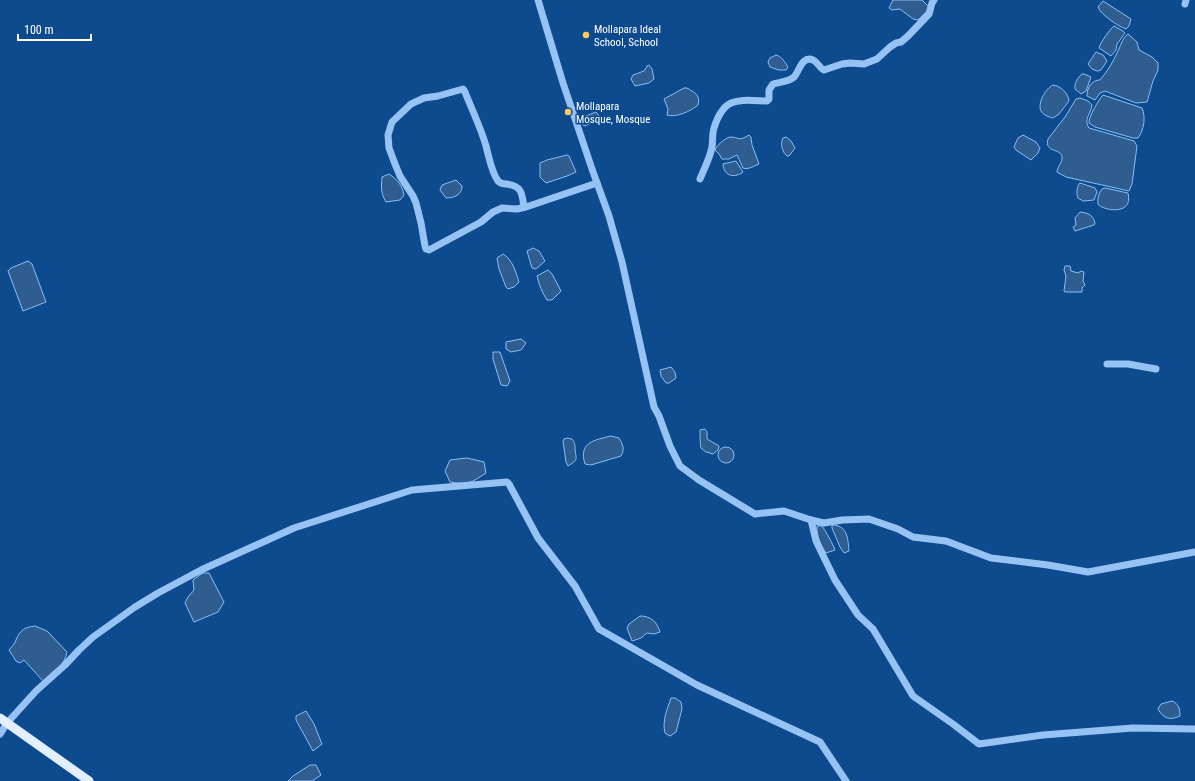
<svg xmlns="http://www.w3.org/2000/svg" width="1195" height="781" viewBox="0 0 1195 781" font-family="'Roboto Condensed',sans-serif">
<rect width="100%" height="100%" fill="#0e4a8e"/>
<!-- water -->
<g fill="#305d90" stroke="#87bff8">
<path d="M893,0H922L929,7L928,10L918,20L913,19L900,9L892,10L889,8Z"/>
<path d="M1103,1L1131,19L1129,26L1126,29C1118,26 1101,15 1098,7Z"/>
<path d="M1114,26L1123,31L1125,33L1117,44L1116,50L1111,56L1099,48C1100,43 1110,29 1114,26Z"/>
<path d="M1128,34L1137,42L1139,50L1152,57L1158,63V70L1153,81L1147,102L1136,103L1105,91L1100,93L1095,100L1087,96C1087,87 1092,80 1100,80C1107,72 1113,62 1117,53C1121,46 1121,40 1128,34Z"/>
<path d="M1096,52L1103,55L1107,61L1101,70L1097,71L1092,69L1088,64Z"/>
<path d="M776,55C781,56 785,62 788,67L786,70H779L770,67L768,62L770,58Z"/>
<path d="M649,65L652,69L654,79L649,83L635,86L631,79L633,75L644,71L647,66Z"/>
<path d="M1082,74H1084L1091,77L1086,91L1081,94L1075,89C1074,84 1078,77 1082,74Z"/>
<path d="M1053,85C1061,86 1068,93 1069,101L1059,114L1053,118C1049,117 1043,115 1041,111C1037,103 1046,88 1053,85Z"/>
<path d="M684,88H687C693,92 701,94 698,105C691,111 676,118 667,115L668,109L664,99Z"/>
<path d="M1103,95L1142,108C1146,117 1144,130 1138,138H1133L1095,127L1089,123C1088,118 1099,99 1103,95Z"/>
<path d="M1080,98L1088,101L1092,105C1091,114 1083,119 1089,128L1134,141L1137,146L1132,184L1129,191L1066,177L1057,172C1057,167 1063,162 1062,157C1061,148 1044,153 1048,139L1065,117L1076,99Z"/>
<path d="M596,112L600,117L599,123L593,122L585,126L583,125L581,121V118Z"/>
<path d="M749,135L751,137L752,145L759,164C754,166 748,170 743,168L737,155L729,159H722L719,154L715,150C716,146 725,138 730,137C739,137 738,142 749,135Z"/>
<path d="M1023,135L1036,142L1040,148L1038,153L1031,160L1016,150L1014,147L1018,138Z"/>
<path d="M786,137L791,141L795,148L789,156H787C782,152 780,143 783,138Z"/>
<path d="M567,155L569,156L576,172L567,176L546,183L540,177V163L547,160Z"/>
<path d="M736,161L743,172L742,173C733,178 724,176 723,164Z"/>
<path d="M389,174C398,180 402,185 404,195L400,200L386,202C381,194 381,187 382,177Z"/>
<path d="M456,180L462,186C462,195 454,198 446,198L440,190L442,185Z"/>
<path d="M1080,183L1095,188L1097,192L1094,200L1083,201L1078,198C1076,194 1077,185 1080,183Z"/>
<path d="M1105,188L1128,193C1134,217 1101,210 1098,204C1097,200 1099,192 1102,189Z"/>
<path d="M1080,212C1088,213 1094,215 1095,224L1094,225L1075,231L1073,227L1076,225L1075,218Z"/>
<path d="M533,248L539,251L545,261L536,269L532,268L527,251Z"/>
<path d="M503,254C512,259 516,272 519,282L514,287L508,289L506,287L499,269L497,258Z"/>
<path d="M28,261L32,264L46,302L23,311L8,271L11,268Z"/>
<path d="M1065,266H1070L1071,271L1078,273L1081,271L1084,272L1083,281L1085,285L1082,288V292H1065L1064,291L1066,276L1064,270Z"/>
<path d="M548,270L552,274L561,291L552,300H547C542,292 539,285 537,276Z"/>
<path d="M521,339L526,343L521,350L511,352L506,349V342Z"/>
<path d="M493,352H500L510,381L507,386L501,385L493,359Z"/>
<path d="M671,367L675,372L676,378L669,383H666L661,376L660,370Z"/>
<path d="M705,429L707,432V439L719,446L718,450L713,454L706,452L701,448C700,446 700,431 700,430Z"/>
<path d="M611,436L619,438C623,445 625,449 621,456L591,465L585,464C578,442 595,440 611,436Z"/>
<path d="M567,438L572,439C575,443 575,444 575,449C576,460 579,459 568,466L566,462L563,441L564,439Z"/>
<circle cx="726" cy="455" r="8"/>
<path d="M467,458L484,462L486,473C471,483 468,485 450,482L445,471L450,460Z"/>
<path d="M832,525C847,525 848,538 849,551L844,553L840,547L832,528Z"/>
<path d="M817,526H822C825,530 834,546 835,550L826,553C821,546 816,535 817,526Z"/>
<path d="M203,573H209L224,602L218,612L194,622L185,603L188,597L194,590L193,580Z"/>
<path d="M640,616C651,616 657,622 660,632L654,634L647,633L641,638L632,641L627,628L629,624Z"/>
<path d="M35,626L47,631L67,652C65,665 53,673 43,681L24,660L20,663L16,661L9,650C11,647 15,644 16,640C20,630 25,627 35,626Z"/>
<path d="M671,698H675L681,702L682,709L676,732L670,736L665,733C662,720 667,710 671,698Z"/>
<path d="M1172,701C1179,704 1180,709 1180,716C1169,721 1163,718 1158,709L1161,704Z"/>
<path d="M306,711L314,724L322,744L313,751L296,720V716Z"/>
<path d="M310,765H316L321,775L312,781H288L293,776Z"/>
</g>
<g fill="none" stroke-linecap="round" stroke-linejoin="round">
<!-- minor -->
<g stroke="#96c3f3" stroke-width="7">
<path d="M538,0L563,83L592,169L609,216L622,262L654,407L659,416L670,446L680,466L699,480L755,514L784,511L811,520L816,541L835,580L858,615L873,629L913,696L953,724L979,744L1043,735L1133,728L1195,729"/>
<path d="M1185,4L1186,0"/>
<path d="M700,179C704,169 710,158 712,147C713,141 712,134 714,128C724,96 738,100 767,101L769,99V90L773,84C780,82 788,82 794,77C799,72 802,55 813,60C818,62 819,68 824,70L842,64L850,63L864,64L877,59L890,47L896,43L901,42L908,36L929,14L932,3L934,0"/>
<path d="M524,207C522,193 522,186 506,184C503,184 500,183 498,181C491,171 489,157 486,146C481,128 472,110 465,92L463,89L438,96L424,98L411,104L392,122L388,135L389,148L395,164L400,176L413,196L416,203L421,223L425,246L426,249L429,250L481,222L493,212L502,208L517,209L526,207L597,183"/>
<path d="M1107,364H1128L1156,369"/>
<path d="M811,520L824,523L842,520L869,519L898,529L913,537L946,541L991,558L1048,565L1088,572L1195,552"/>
<path d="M0,734L7,723L36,691L65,665L79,650L93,637L135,607L158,593L201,570L294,528L412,490L507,482L509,484L538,538L575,586L599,629L697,685L820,742L846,781"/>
</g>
<!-- major -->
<path stroke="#e3efff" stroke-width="9" d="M0,718L89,781"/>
</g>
<!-- markers -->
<g fill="#ffca59" stroke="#0e4a8e" stroke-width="1.5">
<circle cx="586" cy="35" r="4"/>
<circle cx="568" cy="112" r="4"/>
</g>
<g text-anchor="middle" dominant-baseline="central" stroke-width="3" stroke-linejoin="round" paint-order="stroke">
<!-- poi labels -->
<g font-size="11" fill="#fff" stroke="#0e4a8e" text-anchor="start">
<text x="594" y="29">Mollapara Ideal<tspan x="594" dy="13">School, School</tspan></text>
<text x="576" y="106">Mollapara<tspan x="576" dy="13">Mosque, Mosque</tspan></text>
</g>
</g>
<!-- scale -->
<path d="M18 34v6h73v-6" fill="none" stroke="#ffffff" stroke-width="2"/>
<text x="24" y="34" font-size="12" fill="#ffffff" stroke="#0e4a8e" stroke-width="3" paint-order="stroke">100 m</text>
</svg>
